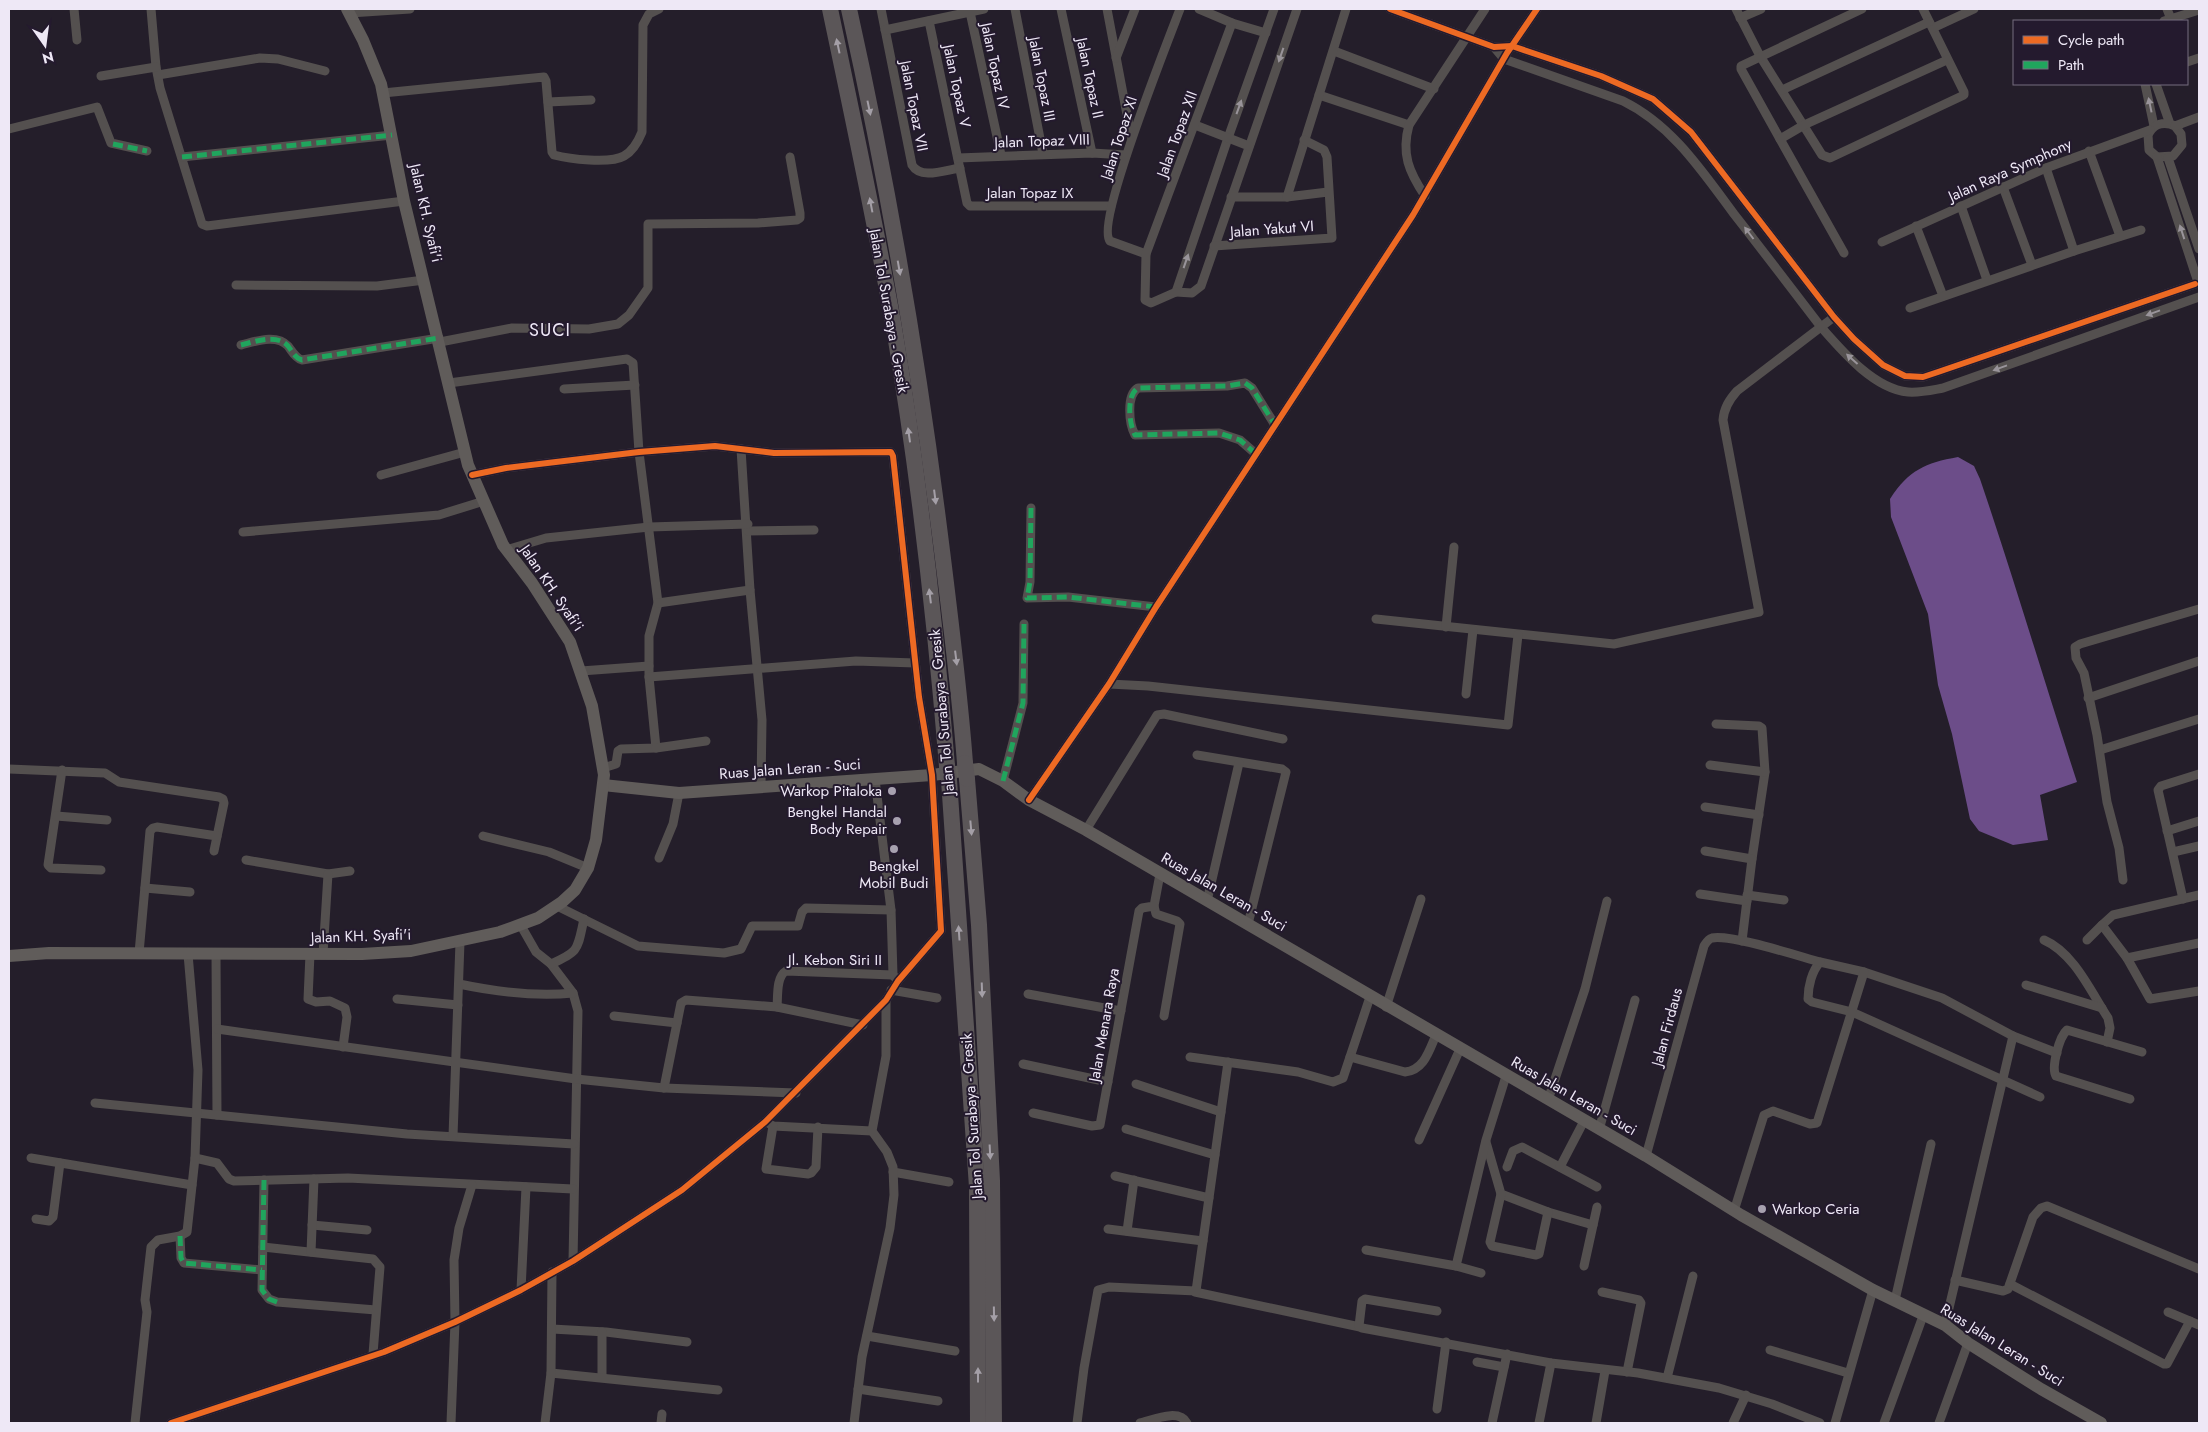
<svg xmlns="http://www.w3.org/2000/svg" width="2208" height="1432" viewBox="0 0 2208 1432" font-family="Jost,sans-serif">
<rect width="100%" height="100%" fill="#241e2a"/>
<!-- water -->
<path fill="#6c4d89" d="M1958,457L1974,466L1980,479C2014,579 2044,681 2077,782L2040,795L2048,840L2013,845L1979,831L1970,819L1952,734L1938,685L1928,614L1891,517L1890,499C1909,470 1925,463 1958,457Z"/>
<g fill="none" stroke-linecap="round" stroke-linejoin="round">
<!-- minor -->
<g stroke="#54504f" stroke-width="9">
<path d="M74,9L77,40"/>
<path d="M151,9L156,67L160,88L202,224L207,226L404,201"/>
<path d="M881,9L912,165C921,180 945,170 960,168"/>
<path d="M1015,9L1043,154"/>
<path d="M1061,9L1092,153"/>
<path d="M1107,9L1131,136"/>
<path d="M1199,9L1232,23L1266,33"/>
<path d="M1274,9L1228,138L1176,292L1192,293L1201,286L1297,9"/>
<path d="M1390,9L1494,47L1512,46L1601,76L1653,99L1691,132L1834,317L1854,339L1883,365L1905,376L1923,377L1938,372L2195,284"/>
<path d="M1736,9L1760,56L1822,155L1830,158L1964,95V92L1923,9"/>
<path d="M2167,9L2171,19"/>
<path d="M970,12L1001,155"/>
<path d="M350,13L410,9"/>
<path d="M1740,18L1761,9"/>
<path d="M929,21L967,203L970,206H1111"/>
<path d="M2164,21L2199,10"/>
<path d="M1933,28L1974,9"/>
<path d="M885,30L984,9"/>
<path d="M1494,47L1504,59L1623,101C1672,125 1702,171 1734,214C1763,251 1792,289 1821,327C1842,351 1874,389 1908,392C1920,393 1932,390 1943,388L2199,297"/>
<path d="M1334,51L1434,89"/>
<path d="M1116,58L1135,9"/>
<path d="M2187,62L2199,58"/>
<path d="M158,75L260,58L278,59L325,71"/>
<path d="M101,76L156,67"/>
<path d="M2145,84L2154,126"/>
<path d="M2156,84L2170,124L2175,126L2181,134L2182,145L2173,156L2157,157L2149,150L2148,135C2153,125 2160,122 2170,124"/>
<path d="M1782,90L1929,22"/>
<path d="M383,93L544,77L546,81L552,152L554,155C569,159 610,164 624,156C633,151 638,142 642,132L643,25L649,14L659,9"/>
<path d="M1319,95L1409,125"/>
<path d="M548,102L591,100"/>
<path d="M1195,125L1249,146"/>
<path d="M2175,126L2199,117"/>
<path d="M9,129L97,107L111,143L147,151"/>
<path d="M1780,139L1741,69V66L1862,9"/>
<path d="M2089,151L2120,236"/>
<path d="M182,157L392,135"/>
<path d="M2157,157L2197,279"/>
<path d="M958,158L1092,153L1126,155"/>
<path d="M2168,158L2199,249"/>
<path d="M2046,168L2074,251"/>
<path d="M2003,187L2032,265"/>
<path d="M1425,196C1409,172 1401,154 1409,125L1485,9"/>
<path d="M1231,197H1287L1328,192"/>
<path d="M1287,197L1346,9"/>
<path d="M1961,206L1987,280"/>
<path d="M1916,226L1943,296"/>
<path d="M1882,242L2046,168L2150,130"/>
<path d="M1214,246L1332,238L1327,157L1324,150L1304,140"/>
<path d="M1844,253L1780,139L1804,125L1947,60"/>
<path d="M1146,254L1110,241C1095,224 1169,38 1180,9"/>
<path d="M236,285L377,286L424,280"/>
<path d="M1176,292L1151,303L1145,300L1146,254L1232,23"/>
<path d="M1910,308L2074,251L2141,230"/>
<path d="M440,342L512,328L589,329L618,324L629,315L648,288V224L758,223L797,220L800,218V213L790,157"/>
<path d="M241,345C254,342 276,333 288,346C292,351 295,358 302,360L439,338"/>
<path d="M449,383L627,359L633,363L639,452L658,603L649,636V677L656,748L621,749L618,751L616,764L603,768"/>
<path d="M564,389L635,385"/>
<path d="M741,449L750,590L762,720L761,787"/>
<path d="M1256,454L1240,440L1219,433L1135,435C1129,424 1126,395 1138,388L1227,386L1245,383L1252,388L1275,425"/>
<path d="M381,475L465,452"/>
<path d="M1031,508L1030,582L1027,598L1068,597L1156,607"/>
<path d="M748,531L814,530"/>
<path d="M243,532L439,515L484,501"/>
<path d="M506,550L546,538L649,527L748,524"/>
<path d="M658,603L750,590"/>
<path d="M1376,619L1614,644L1759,612L1723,420C1724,408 1729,400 1737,391L1834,317"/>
<path d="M1446,627L1454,547"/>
<path d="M581,671L649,666"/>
<path d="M649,677L856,661L915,663"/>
<path d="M1109,684L1148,686L1508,725L1518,635"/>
<path d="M1466,694L1473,630"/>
<path d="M2088,698L2199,661"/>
<path d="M1716,724L1759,726L1762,728L1765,772L1752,859L1742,941"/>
<path d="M656,748L706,741"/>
<path d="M2100,750L2199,719"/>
<path d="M1197,755L1282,769L1286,772L1248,924"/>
<path d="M1710,765L1765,772"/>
<path d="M9,769L105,773L119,782L219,797L223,799L224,803L214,851"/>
<path d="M62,770L48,865L51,868L101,870"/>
<path d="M875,779L891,910L893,975L898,981"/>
<path d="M1003,781L1023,703L1024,624"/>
<path d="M1029,800L1109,684L1156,607L1413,215L1507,53L1537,9"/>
<path d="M1705,807L1759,815"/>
<path d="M56,816L107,820"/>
<path d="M1086,830L1157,715L1164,714L1283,739"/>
<path d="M2167,831L2199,821"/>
<path d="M483,836L549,852L588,868"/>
<path d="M1705,851L1752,859"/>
<path d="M2173,852L2199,846"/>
<path d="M659,858L673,824L679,793"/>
<path d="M246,860L328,874L350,871"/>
<path d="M2123,880L2119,848L2107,802L2097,735L2084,673L2076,658L2075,647L2080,644L2199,609"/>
<path d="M145,888L190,892"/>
<path d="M1700,894L1747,901"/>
<path d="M1747,895L1784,900"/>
<path d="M2199,895L2113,915L2102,925L2127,958L2150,999L2199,991"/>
<path d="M2183,899L2158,790L2161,786L2199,774"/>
<path d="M1207,901L1239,763"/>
<path d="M557,906L638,946L724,953L741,949L752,926H798L802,912L806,908L891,910"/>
<path d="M1154,906L1156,914L1177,921L1180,924L1164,1016"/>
<path d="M520,924L536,952L551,964L573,993L578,1011L573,1261"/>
<path d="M2044,940C2074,953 2091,992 2108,1018L2110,1028L2107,1042"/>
<path d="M2087,940L2102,925"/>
<path d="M139,953L150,831L153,828L157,827L217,836"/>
<path d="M216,954L217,1115"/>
<path d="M310,954L308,999L316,1002L330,1001L345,1008L347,1017L343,1047"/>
<path d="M323,954L328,874"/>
<path d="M2127,958L2199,943"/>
<path d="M551,964C580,951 577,950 584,919"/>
<path d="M459,984C497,992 534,997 573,993"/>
<path d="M2026,985L2102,1008"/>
<path d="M891,990L937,998"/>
<path d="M1028,994L1121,1011"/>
<path d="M397,999L458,1005"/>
<path d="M777,1007C778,996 776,977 786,971L893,975"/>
<path d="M1386,1007L1421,899"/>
<path d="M614,1016L677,1023"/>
<path d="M217,1029L576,1079L664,1088L796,1093"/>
<path d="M1190,1057L1298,1072L1333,1082L1343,1078L1370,997"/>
<path d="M1350,1057L1405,1072C1424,1070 1429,1051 1436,1035"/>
<path d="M1023,1064L1108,1082"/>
<path d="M1136,1084L1221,1112"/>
<path d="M664,1088L681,1003L686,1000L777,1007L863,1025"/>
<path d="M2040,1097L1852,1012L1812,1002L1808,999C1808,986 1812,971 1820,962L1864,972L1942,998L2013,1036L2057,1053"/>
<path d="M2130,1099L2056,1076C2051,1068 2059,1037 2067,1030L2142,1052"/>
<path d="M1548,1100L1585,989L1607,901"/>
<path d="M95,1103L407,1134L574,1144"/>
<path d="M1033,1113L1092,1126L1100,1125L1139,911L1142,908L1154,906L1160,874"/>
<path d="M768,1123L773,1126L872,1131"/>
<path d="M773,1126L766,1169L808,1174L811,1173L816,1167L818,1127"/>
<path d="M1126,1129L1215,1155"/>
<path d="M1599,1130L1635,1000"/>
<path d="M453,1136L460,942"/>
<path d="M1419,1140L1460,1049"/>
<path d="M1486,1142L1501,1194L1548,1212L1593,1225"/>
<path d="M1646,1156L1704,946C1706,943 1708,939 1712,938C1731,934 1798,956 1820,962"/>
<path d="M31,1158L192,1185"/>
<path d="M195,1158L217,1163L229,1179L234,1181L348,1178L573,1189"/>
<path d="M1507,1167L1513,1151L1522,1147L1597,1187"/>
<path d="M1560,1167L1584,1121"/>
<path d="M893,1172L949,1182"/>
<path d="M1115,1176L1209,1198"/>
<path d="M264,1180L262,1290L269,1299L277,1302L376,1310"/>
<path d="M1501,1194L1490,1242L1492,1246L1536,1255L1539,1254L1548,1212"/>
<path d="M1734,1211L1764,1115L1773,1111L1810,1124L1817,1123L1864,972"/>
<path d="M36,1219L49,1221L53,1217L60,1163"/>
<path d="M312,1225L367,1230"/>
<path d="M1108,1229L1203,1241"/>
<path d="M1127,1231L1134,1180"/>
<path d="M180,1236L181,1258L184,1263L262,1270"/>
<path d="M263,1247L373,1259L380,1267L373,1354"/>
<path d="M1366,1250L1456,1266L1481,1273"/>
<path d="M311,1252L314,1179"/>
<path d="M1456,1266L1486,1140L1506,1076"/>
<path d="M1584,1266L1597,1207"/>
<path d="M1955,1280L2003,1291L2008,1289L2033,1217L2041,1208L2047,1206L2199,1269"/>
<path d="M2010,1284L2164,1364H2167L2190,1321"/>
<path d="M521,1290L526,1187"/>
<path d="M1195,1292L1360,1327"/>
<path d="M1602,1292L1639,1300L1641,1303L1627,1372"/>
<path d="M1895,1300L1931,1144"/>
<path d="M1437,1311L1365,1299L1362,1301L1359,1326L1362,1328L1551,1363L1638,1373L1719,1388L1772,1404L1820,1423"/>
<path d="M2168,1312L2199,1325"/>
<path d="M1945,1325L2013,1036"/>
<path d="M552,1329L606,1332L687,1342"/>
<path d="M602,1332V1376"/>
<path d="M867,1336L955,1351"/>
<path d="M1770,1350L1848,1373"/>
<path d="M1477,1362L1504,1367"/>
<path d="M551,1373L718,1390"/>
<path d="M1667,1378L1693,1276"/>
<path d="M858,1389L938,1401"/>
<path d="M1437,1409L1446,1342"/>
<path d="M135,1423L147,1312L145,1300L151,1247L158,1240L180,1236L187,1232L195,1158L198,1070L188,954"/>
<path d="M171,1423L384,1352L455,1322L521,1290L573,1261L682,1190L765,1122L886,1000L898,981L941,931L932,775L919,697L893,456L891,452L774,453L715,446L639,452L506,468L472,475"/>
<path d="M451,1423L455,1322L454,1260L459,1228L472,1185"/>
<path d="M545,1423L551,1373L552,1272"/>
<path d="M661,1423L662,1414"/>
<path d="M854,1423L862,1357L890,1228L894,1195L893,1167L887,1152L872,1131L886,1056V1000"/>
<path d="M1077,1423L1084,1368L1098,1290L1109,1287L1196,1291L1228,1062"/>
<path d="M1140,1423C1153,1420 1179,1408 1187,1423"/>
<path d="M1492,1423L1507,1354"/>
<path d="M1539,1423L1551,1363"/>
<path d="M1596,1423L1605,1371"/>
<path d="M1733,1423L1746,1395"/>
<path d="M1835,1423L1873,1290"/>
<path d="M1884,1423L1923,1316"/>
<path d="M1939,1423L1968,1343"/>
</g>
<!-- secondary -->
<g stroke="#605c5a" stroke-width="12">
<path d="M603,785L679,793L932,775L979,769L1003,781L1029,800L1086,830L1646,1156L1741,1215L1873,1290L1945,1325L1968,1343L2041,1389L2101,1423"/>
<path d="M9,956L49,953L362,954L411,951L500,932L538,918L562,902L575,890L588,868L596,840L604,775L592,706L570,642L532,583L503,545L468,465L404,201L381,84L363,40L347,9"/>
</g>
<!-- motorway -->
<g stroke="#5b5658" stroke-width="16">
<path d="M830,9C852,113 874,217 893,322C918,469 935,618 947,766"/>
<path d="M849,9C887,180 917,353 939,527C949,606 959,684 965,763"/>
<path d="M967,779L979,925L992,1181L994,1423"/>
<path d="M949,780L977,1187L978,1423"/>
</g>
<!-- motorway-bridge -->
<g stroke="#5b5658" stroke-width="16">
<path d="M965,763L967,779"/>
<path d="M947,766L949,780"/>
</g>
<!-- quiet -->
<g stroke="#20a55d" stroke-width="5" stroke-dasharray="10 5" stroke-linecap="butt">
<path d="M113,144L147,151"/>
<path d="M182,157L392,135"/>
<path d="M241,345C254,342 276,333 288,346C292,351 295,358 302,360L439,338"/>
<path d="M1256,454L1240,440L1219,433L1135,435C1129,424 1126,395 1138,388L1227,386L1245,383L1252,388L1275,425"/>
<path d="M1031,508L1030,582L1027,598L1068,597L1156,607"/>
<path d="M1003,781L1023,703L1024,624"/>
<path d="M264,1180L262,1290L269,1299L277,1302"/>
<path d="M180,1236L181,1258L184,1263L262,1270"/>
</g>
<defs>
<g id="cycleway">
<path d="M1390,9L1494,47L1512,46L1601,76L1653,99L1691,132L1834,317L1854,339L1883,365L1905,376L1923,377L1938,372L2195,284"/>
<path d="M1029,800L1109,684L1156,607L1413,215L1507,53L1537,9"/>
<path d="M171,1423L384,1352L455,1322L521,1290L573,1261L682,1190L765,1122L886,1000L898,981L941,931L932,775L919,697L893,456L891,452L774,453L715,446L639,452L506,468L472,475"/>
</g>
</defs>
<!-- cycleway casing -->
<use href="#cycleway" stroke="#241a2e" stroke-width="9"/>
<!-- cycleway -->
<use href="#cycleway" stroke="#ed6a23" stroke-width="6"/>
</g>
<!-- one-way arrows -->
<defs><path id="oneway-solid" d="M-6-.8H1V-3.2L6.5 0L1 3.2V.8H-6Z" transform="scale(1.25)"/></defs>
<g fill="#a49fa7">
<use href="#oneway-solid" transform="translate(838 46) rotate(-102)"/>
<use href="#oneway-solid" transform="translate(869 108) rotate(78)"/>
<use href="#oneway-solid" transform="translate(871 205) rotate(-101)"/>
<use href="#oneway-solid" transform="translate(899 268) rotate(80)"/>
<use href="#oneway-solid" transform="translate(909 435) rotate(-98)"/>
<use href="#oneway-solid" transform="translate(935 497) rotate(83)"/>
<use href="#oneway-solid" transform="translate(930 596) rotate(-97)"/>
<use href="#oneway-solid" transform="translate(956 658) rotate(83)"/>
<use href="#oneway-solid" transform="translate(971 828) rotate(85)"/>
<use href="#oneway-solid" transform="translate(959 933) rotate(-94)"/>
<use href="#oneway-solid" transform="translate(982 990) rotate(88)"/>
<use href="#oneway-solid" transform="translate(990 1152) rotate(87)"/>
<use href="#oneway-solid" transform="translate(994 1314) rotate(89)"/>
<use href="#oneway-solid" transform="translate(978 1375) rotate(-90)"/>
</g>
<g fill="#99949a">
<use href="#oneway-solid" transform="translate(1281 55) rotate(109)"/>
<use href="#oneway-solid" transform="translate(2150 105) rotate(-102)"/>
<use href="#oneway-solid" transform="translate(1239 107) rotate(-70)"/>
<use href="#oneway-solid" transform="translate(2182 232) rotate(-108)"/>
<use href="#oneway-solid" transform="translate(1749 233) rotate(-127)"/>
<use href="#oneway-solid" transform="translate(1186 261) rotate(-71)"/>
<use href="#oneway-solid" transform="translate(2153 313) rotate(160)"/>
<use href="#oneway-solid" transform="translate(1852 359) rotate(-138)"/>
<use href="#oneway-solid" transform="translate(2000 368) rotate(160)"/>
</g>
<!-- markers -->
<g fill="#a7a1af" stroke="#241a2e" stroke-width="2">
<circle cx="892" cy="791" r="5"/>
<circle cx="897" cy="821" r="5"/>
<circle cx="894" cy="849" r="5"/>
<circle cx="1762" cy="1209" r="5"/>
</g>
<g text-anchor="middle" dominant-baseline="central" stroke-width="4" stroke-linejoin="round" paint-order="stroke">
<!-- street labels -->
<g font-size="15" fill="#eee8f6" stroke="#241a2e">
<text transform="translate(995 66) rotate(78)">Jalan Topaz IV</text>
<text transform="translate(1090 78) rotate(78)">Jalan Topaz II</text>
<text transform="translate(1042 79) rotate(79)">Jalan Topaz III</text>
<text transform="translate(957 86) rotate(78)">Jalan Topaz V</text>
<text transform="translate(914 106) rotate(79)">Jalan Topaz VII</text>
<text transform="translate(1177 134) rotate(-70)">Jalan Topaz XII</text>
<text transform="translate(1119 138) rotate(-72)">Jalan Topaz XI</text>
<text transform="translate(1042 141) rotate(-2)">Jalan Topaz VIII</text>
<text transform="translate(2010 170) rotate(-24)">Jalan Raya Symphony</text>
<text x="1030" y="193">Jalan Topaz IX</text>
<text transform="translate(426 213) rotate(77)">Jalan KH. Syafi'i</text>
<text transform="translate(1272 229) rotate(-4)">Jalan Yakut VI</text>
<text transform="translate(889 311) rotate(80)">Jalan Tol Surabaya - Gresik</text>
<text transform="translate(552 588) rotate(56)">Jalan KH. Syafi'i</text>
<text transform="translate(942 712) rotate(-95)">Jalan Tol Surabaya - Gresik</text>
<text transform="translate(790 769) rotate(-4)">Ruas Jalan Leran - Suci</text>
<text transform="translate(1224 892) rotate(30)">Ruas Jalan Leran - Suci</text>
<text transform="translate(361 936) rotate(-2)">Jalan KH. Syafi'i</text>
<text x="835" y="960">Jl. Kebon Siri II</text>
<text transform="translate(1104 1025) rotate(-80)">Jalan Menara Raya</text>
<text transform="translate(1667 1027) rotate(-75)">Jalan Firdaus</text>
<text transform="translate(1574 1096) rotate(30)">Ruas Jalan Leran - Suci</text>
<text transform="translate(972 1116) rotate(-94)">Jalan Tol Surabaya - Gresik</text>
<text transform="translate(2002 1345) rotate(32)">Ruas Jalan Leran - Suci</text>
</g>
<!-- poi labels -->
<g font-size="15" fill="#eee8f6" stroke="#241a2e" text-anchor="end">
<text x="882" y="791">Warkop Pitaloka</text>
<text x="887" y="812">Bengkel Handal<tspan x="887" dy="17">Body Repair</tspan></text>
<text x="894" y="866" text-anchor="middle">Bengkel<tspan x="894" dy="17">Mobil Budi</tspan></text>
<text x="1772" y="1209" text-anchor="start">Warkop Ceria</text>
</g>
<!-- quarter labels -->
<g font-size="18" letter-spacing="1" fill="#eee8f6" stroke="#241a2e">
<text x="550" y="330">SUCI</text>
</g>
</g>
<!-- border -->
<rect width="2208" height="1432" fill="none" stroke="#eee8f6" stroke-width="20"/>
<!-- legend -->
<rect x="2013" y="20" width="175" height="65" fill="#241a2e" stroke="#756c7e"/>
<rect x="2023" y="36" width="25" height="8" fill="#ed6a23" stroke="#756c7e"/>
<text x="2058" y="45" font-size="15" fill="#eee8f6">Cycle path</text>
<rect x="2023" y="61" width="25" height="8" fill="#20a55d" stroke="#756c7e"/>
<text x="2058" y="70" font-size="15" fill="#eee8f6">Path</text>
<!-- north arrow -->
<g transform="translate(45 45) rotate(166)" stroke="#241a2e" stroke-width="4" paint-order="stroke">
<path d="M0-4L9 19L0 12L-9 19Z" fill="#eee8f6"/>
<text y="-8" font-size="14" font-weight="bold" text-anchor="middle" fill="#eee8f6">N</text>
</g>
</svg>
